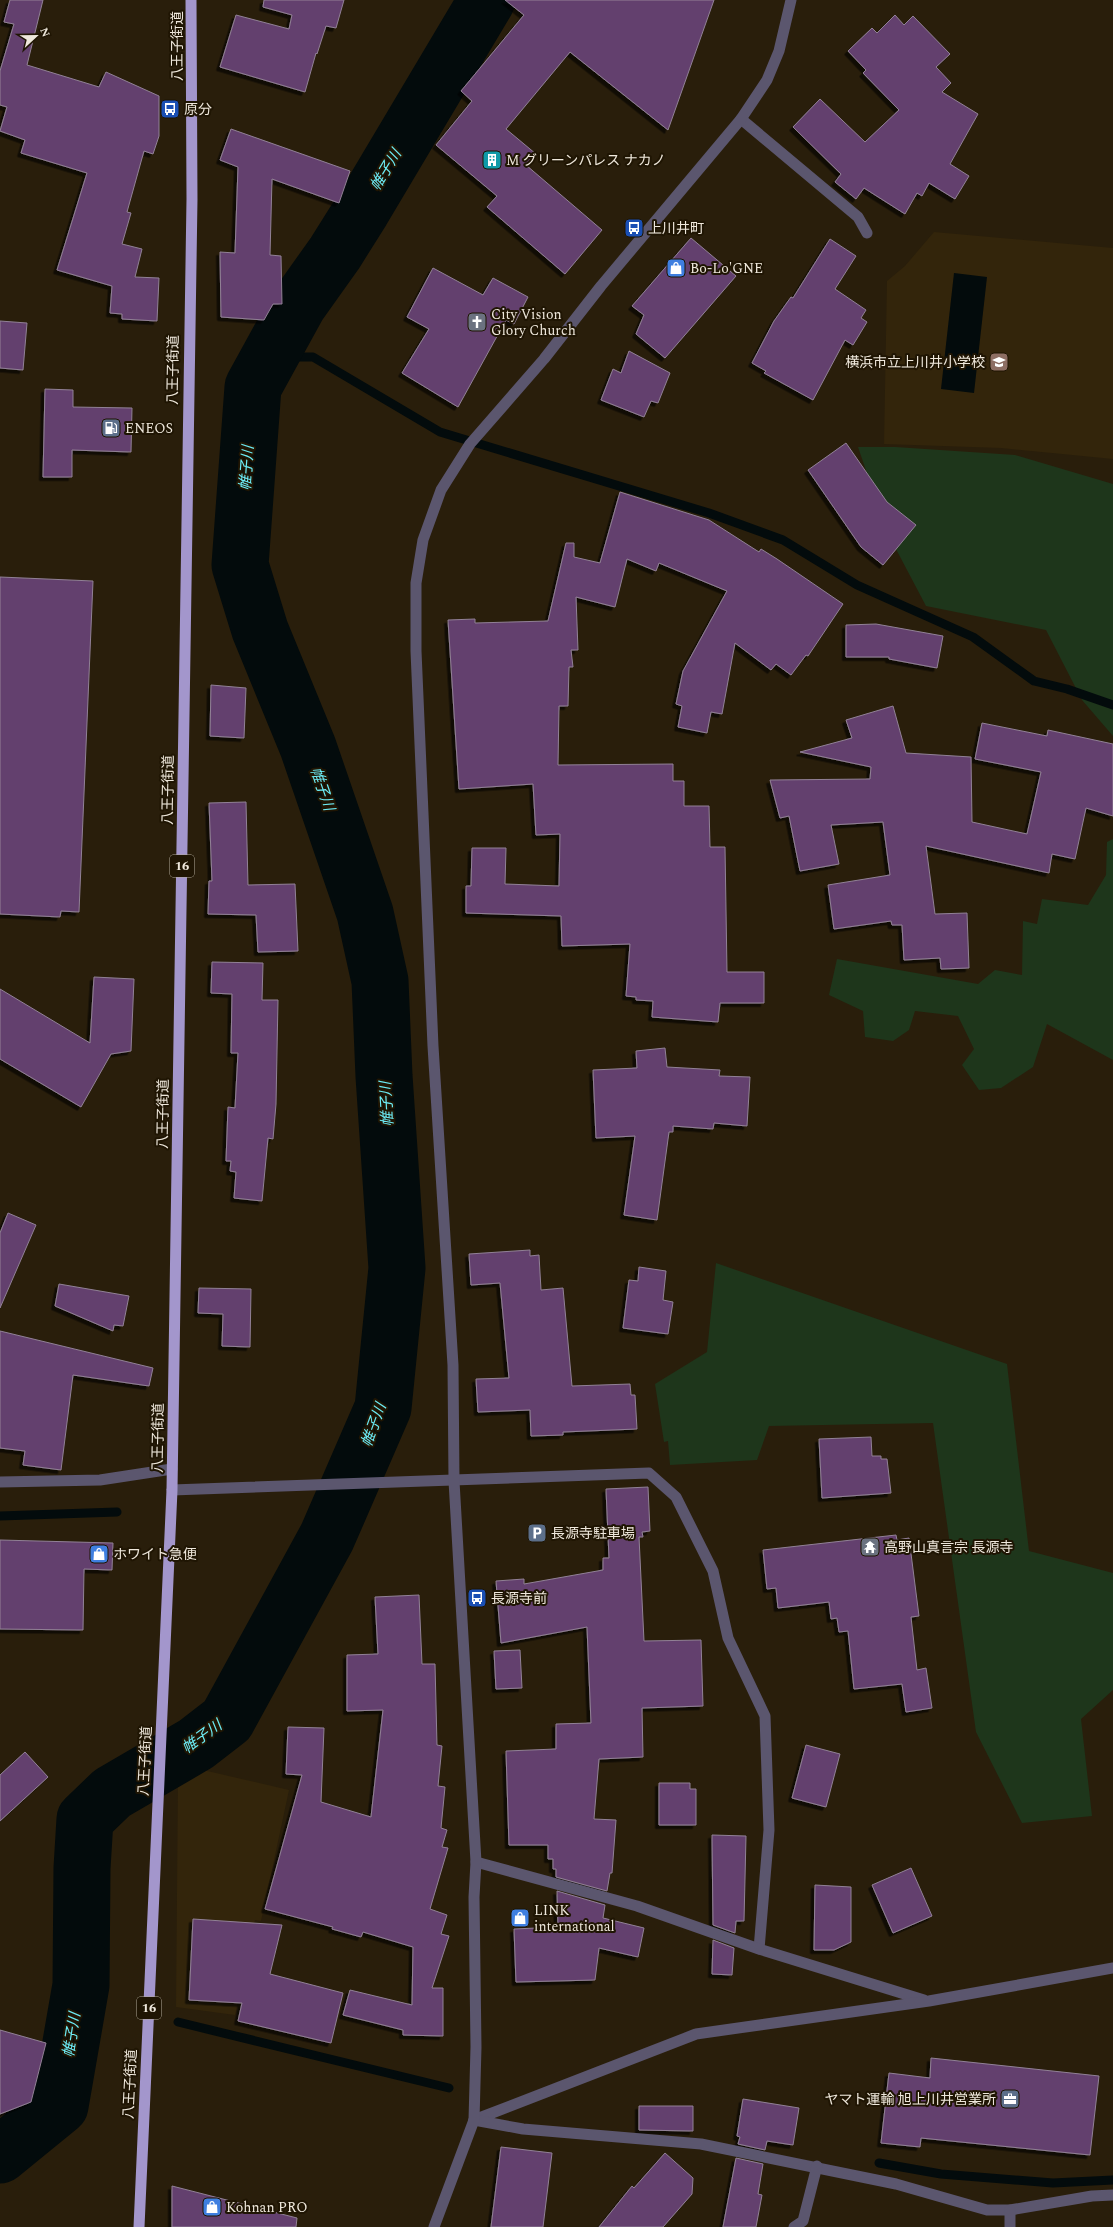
<svg xmlns="http://www.w3.org/2000/svg" width="1113" height="2227" viewBox="0 0 1113 2227" font-family="Spectral,'Noto Sans JP',serif">
<defs>
<filter id="shadow"><feDropShadow dx="-3.5" dy="3.5" stdDeviation="0" flood-color="#0009"/></filter>
</defs>
<rect width="100%" height="100%" fill="#291e0b"/>
<!-- built -->
<g fill="#33250b">
<path d="M934,232L1113,248V459L1001,448L884,444L887,281L905,266Z"/>
<path d="M203,1770L289,1790L261,1921L255,1920L235,2015L176,2007L178,1778Z"/>
</g>
<!-- green -->
<g fill="#1e361b">
<path d="M858,447H895L1015,455L1113,484V736L1082,700L1046,630L926,606L887,532Z"/>
<path d="M1113,839V1060L1047,1024L1033,1067L1001,1088L979,1090L962,1065L974,1049L958,1016L915,1011L909,1030L893,1041L865,1037L863,1011L829,995L837,959L978,984L995,970L1022,975L1023,921L1037,924L1042,899L1088,905L1106,875L1107,842Z"/>
<path d="M716,1263L1007,1364L1029,1551L1113,1573V1690L1081,1719L1092,1816L1022,1823L976,1732L933,1423L769,1426L757,1460L670,1465L668,1441L664,1442L655,1384L707,1352Z"/>
</g>
<!-- water -->
<path fill="#030b0c" d="M954,273L987,277L974,393L941,389Z"/>
<g fill="none" stroke-linecap="round" stroke-linejoin="round">
<!-- stream -->
<g stroke="#030b0c" stroke-width="9">
<path d="M266,363L291,357H313L440,432L709,513L783,540L857,585L973,637L1034,681L1067,689L1113,705"/>
<path d="M0,1516L117,1512"/>
<path d="M308,1534L327,1537"/>
<path d="M178,2022L449,2088"/>
<path d="M879,2163L941,2174L1053,2183L1113,2180"/>
</g>
<!-- river -->
<path stroke="#030b0c" stroke-width="57" d="M0,2155L60,2106L81,1985L82,1868L85,1819L112,1793L196,1744L227,1720L327,1537L383,1408L397,1268L384,1076L380,981L365,913L308,747L260,630L240,565L253,387L298,305L335,253L362,210L487,0"/>
</g>
<!-- building -->
<g fill="#64416e" stroke="#918196" filter="url(#shadow)">
<path d="M10,0H43L27,65L99,87L106,72L159,96V136L153,154L144,151L127,212L131,213L122,244L142,249L135,277L159,278L157,321L122,319V314L110,313L112,286L57,270L87,173L21,153L25,140L0,131L7,107L0,105V71L14,24L4,22Z"/>
<path d="M264,0H344L336,28L326,26L317,54L316,53L305,92L220,67L236,15L289,29L292,15L263,7Z"/>
<path d="M505,0H714L668,130L570,52L506,129L536,154L526,165L602,230L565,274L487,207L497,196L436,145L472,101L461,91L524,15Z"/>
<path d="M895,15L904,25L913,16L950,54L936,67L951,83L942,92L978,114L950,164L969,176L955,199L929,183L922,196L917,193L905,214L864,188L856,199L835,182L841,174L793,127L820,99L865,142L899,110L863,73L866,70L848,51L872,28L877,33Z"/>
<path d="M231,129L350,171L339,203L272,179L270,255L281,256L282,304H273L264,320L221,317L220,252L235,253L238,167L220,160Z"/>
<path d="M691,238L736,276L665,358L636,334L644,315L632,306Z"/>
<path d="M830,239L856,256L835,289L866,310L861,318L867,322L853,345L845,340L813,400L764,373L766,371L752,363L774,321L791,297L793,298Z"/>
<path d="M433,268L483,295L493,278L528,297L514,324L506,320L458,407L402,373L429,329L407,317Z"/>
<path d="M0,321L27,323L23,370L0,368Z"/>
<path d="M629,351L670,373L658,403L651,401L644,417L601,400L613,369L621,373Z"/>
<path d="M45,389L73,390V407L132,408L131,452L72,450V477H43Z"/>
<path d="M846,443L887,502L916,525L883,565L861,547L808,470Z"/>
<path d="M620,492L709,520L759,552L761,549L777,559L843,604L808,656L806,655L791,675L776,664L771,670L735,643L722,714L711,712L707,733L678,727L682,706L676,704L683,671L727,591L659,563L656,571L627,559L615,607L576,597L578,650H571L573,667H569L568,706H559L558,765L673,764V781H684V806H709L710,847H725L727,972H764V1003H720L718,1022L652,1017L653,1001L636,1000V997L626,996L630,944L562,946L561,916L466,913V886H471L472,848H506L505,884L559,886L560,834L536,835L533,784L459,789L448,620L475,619V623L548,621L566,543H574V557L600,563Z"/>
<path d="M0,577L93,581L79,912L61,911L60,917L0,914Z"/>
<path d="M876,624L943,636L937,668L889,659V657H846V625Z"/>
<path d="M211,685L246,688L244,738L210,736Z"/>
<path d="M893,706L906,753L971,757L972,822L1027,834L1041,772L975,759L982,723L1047,736L1048,730L1113,744V816L1086,808L1075,859L1052,854L1049,873L926,846L935,914L967,913L969,968L941,969L940,958L904,960L902,925H892L891,921L834,929L828,885L890,875L883,822L831,825L839,864L800,871L789,816L780,818L770,780L870,779L871,767L800,752L852,738L846,720Z"/>
<path d="M246,802L248,885L295,884L298,951L258,952L256,915L208,914L209,881H212L209,803Z"/>
<path d="M212,962L263,963L262,1000H278L276,1104L273,1139L268,1138L262,1201L234,1198L236,1172L230,1171L231,1161H226L228,1107L235,1108L238,1053H231L232,994L211,993Z"/>
<path d="M94,977L134,979L131,1051L111,1054L81,1107L0,1059V989L90,1043Z"/>
<path d="M665,1048L667,1067L720,1070L719,1076L750,1077L747,1126L714,1123L713,1129L673,1126V1132H669L657,1220L624,1215L635,1136L596,1138L593,1070L637,1068L636,1051Z"/>
<path d="M8,1213L36,1225L0,1308V1233Z"/>
<path d="M530,1250V1256L539,1255L541,1290L563,1288L572,1386L630,1384L631,1395H635L637,1429L563,1432V1435L531,1436L530,1410L478,1412L476,1379L509,1378L500,1283L471,1285L469,1254Z"/>
<path d="M639,1267L666,1271L663,1300L673,1302L668,1334L623,1328L629,1280L638,1281Z"/>
<path d="M59,1284L129,1296L123,1326L114,1325L113,1331L55,1306Z"/>
<path d="M199,1288L251,1289L250,1347L222,1346L223,1314L198,1313Z"/>
<path d="M0,1331L153,1368L149,1386L73,1375L61,1470L23,1465L25,1451L0,1448Z"/>
<path d="M871,1437L872,1456H881V1459H887L891,1493L822,1498L819,1439Z"/>
<path d="M648,1487L650,1531L642,1532L643,1537H639L644,1641L701,1640L703,1706L642,1708L643,1757L599,1759L594,1819L616,1820L612,1873H610L607,1891L556,1877V1869H553V1859H548V1845H509L506,1751L556,1749V1724L591,1723L587,1627L501,1643L496,1581L524,1579V1584L603,1570V1558H609L606,1489Z"/>
<path d="M896,1535L897,1540L909,1538L919,1616L911,1617L917,1670L926,1668L932,1708L906,1712L902,1684L854,1689L848,1631L839,1632L837,1618L831,1619L829,1602L778,1608L776,1588L767,1589L763,1550Z"/>
<path d="M0,1540L113,1543L112,1570L84,1569L83,1630L0,1629Z"/>
<path d="M419,1595L422,1664H435L437,1745L442,1746L438,1786L445,1787L441,1828L447,1830L442,1847L448,1848L430,1909L447,1915L441,1934L449,1936L432,1988H443V2036L403,2035V2030L343,2015L350,1990L412,2005L413,1947L363,1932L361,1937L332,1929L333,1927L265,1909L302,1775L286,1774L288,1727L324,1728L321,1802L371,1817L383,1710L347,1711V1655L378,1654L375,1597Z"/>
<path d="M520,1650L522,1688L496,1689L494,1651Z"/>
<path d="M806,1745L840,1754L826,1807L792,1798Z"/>
<path d="M25,1752L48,1777L0,1821V1775Z"/>
<path d="M659,1783H690V1789H696V1825H659Z"/>
<path d="M712,1835L746,1836L744,1921H736L735,1933L713,1925Z"/>
<path d="M911,1868L932,1916L893,1933L872,1885Z"/>
<path d="M815,1885L851,1887V1942L834,1950H814Z"/>
<path d="M557,1891L605,1905L603,1918L644,1928L638,1957L599,1948L595,1980L516,1982L514,1929L558,1927Z"/>
<path d="M193,1919L282,1925L270,1974L343,1993L331,2043L238,2021L242,2003L189,2000Z"/>
<path d="M713,1940L734,1948L732,1975L712,1974Z"/>
<path d="M0,2030L46,2043L31,2102L0,2114Z"/>
<path d="M931,2058L1099,2076L1090,2155L921,2138L920,2147L881,2143L889,2073L930,2078Z"/>
<path d="M743,2099L799,2108L793,2145L767,2141L765,2150L738,2144L740,2137L737,2136Z"/>
<path d="M639,2106H693V2131L639,2130Z"/>
<path d="M501,2147L552,2153L543,2227H491Z"/>
<path d="M665,2153L693,2178L692,2194L663,2227H599L632,2186L634,2188Z"/>
<path d="M736,2158L763,2164L758,2194L762,2195L756,2227H723Z"/>
<path d="M172,2186L297,2218L296,2227H172Z"/>
</g>
<g fill="none" stroke-linecap="round" stroke-linejoin="round">
<!-- minor -->
<g stroke="#5b566e" stroke-width="11">
<path d="M741,119L858,217L867,233"/>
<path d="M0,1482L100,1480L172,1469"/>
<path d="M172,1490L649,1473L676,1497L713,1571L728,1638L765,1716L769,1830L759,1949"/>
<path d="M476,1862L637,1906L759,1949L924,2000"/>
<path d="M474,2120L696,2034L929,2001L1113,1968"/>
<path d="M474,2120L523,2129L701,2144L896,2184L987,2210H1010L1092,2196L1113,2195"/>
<path d="M1010,2210V2227"/>
<path d="M794,2227L803,2221L817,2166"/>
</g>
<!-- tertiary -->
<path stroke="#5b566e" stroke-width="11" d="M434,2227L474,2120L476,2047L474,1897L476,1862L454,1481L453,1365L433,1046L416,651V583L423,540L441,490L470,444L544,359L601,286L741,119L767,80L779,51L791,0"/>
<!-- trunk -->
<path stroke="#a396cc" stroke-width="11" d="M139,2227L172,1490L192,199L191,0"/>
</g>
<!-- icons -->
<defs>
<symbol id="bus-square" viewBox="-11 -11 22 22"><rect x="-9" y="-9" width="18" height="18" rx="4" fill="#1a4fb4" stroke="#1f1503"/><path d="M-5-6H5V4H4V6H2V4H-2V6H-4V4H-5ZM-3.5-4V0h7V-4ZM-3.5 1.2v1.5H-2V1.2ZM2 1.2v1.5H3.5V1.2Z" fill="#fff"/></symbol>
<symbol id="building-square" viewBox="-11 -11 22 22"><rect x="-9" y="-9" width="18" height="18" rx="4" fill="#0f9aa8" stroke="#1f1503"/><path d="M-4-6H4V6H1V3H-1V6H-4ZM-2.5-4.3h1.7v1.8h-1.7ZM.8-4.3h1.7v1.8H.8ZM-2.5-1h1.7V.8h-1.7ZM.8-1h1.7V.8H.8Z" fill="#fff"/></symbol>
<symbol id="shop-square" viewBox="-11 -11 22 22"><rect x="-9" y="-9" width="18" height="18" rx="4" fill="#3f7fe0" stroke="#1f1503"/><path d="M-5-2.5h2.3a2.7 3.5 0 0 1 5.4 0H5L5.5 6h-11ZM-1.5-2.5h3a1.5 2.3 0 0 0-3 0Z" fill="#fff"/></symbol>
<symbol id="church-square" viewBox="-11 -11 22 22"><rect x="-9" y="-9" width="18" height="18" rx="4" fill="#6b7280" stroke="#1f1503"/><path d="M-1.2-6h2.4v3.5h3.3v2.4h-3.3V6h-2.4V-.1h-3.3v-2.4h3.3Z" fill="#fff"/></symbol>
<symbol id="school-square" viewBox="-11 -11 22 22"><rect x="-9" y="-9" width="18" height="18" rx="4" fill="#8d6e63" stroke="#1f1503"/><path d="M0-5L7-2L0 1L-7-2ZM-4 1L0 2.5L4 1V4Q0 6-4 4Z" fill="#fff"/></symbol>
<symbol id="fuel-square" viewBox="-11 -11 22 22"><rect x="-9" y="-9" width="18" height="18" rx="4" fill="#5c6f8a" stroke="#1f1503"/><path d="M-5.5-6h7V0h2V4h1.3V-2.5L3-4.5l.8-.8L6-3V5H2.5V1h-1V6h-7ZM-4.2-4.7v3.2H.2V-4.7Z" fill="#fff"/></symbol>
<symbol id="parking-square" viewBox="-11 -11 22 22"><rect x="-9" y="-9" width="18" height="18" rx="4" fill="#5c6f8a" stroke="#1f1503"/><path d="M-3.5-5.5H1a3.5 3.5 0 0 1 0 7H-1V5.5H-3.5ZM-1-3.4V-.6H.8a1.4 1.4 0 0 0 0-2.8Z" fill="#fff"/></symbol>
<symbol id="temple-square" viewBox="-11 -11 22 22"><rect x="-9" y="-9" width="18" height="18" rx="4" fill="#6b7280" stroke="#1f1503"/><path d="M0-6L5-2H3V0L6.5 2.5H4V6H1.5V3h-3V6H-4V2.5H-6.5L-3 0V-2H-5Z" fill="#fff"/></symbol>
<symbol id="office-square" viewBox="-11 -11 22 22"><rect x="-9" y="-9" width="18" height="18" rx="4" fill="#5c6f8a" stroke="#1f1503"/><path d="M-6-3h4V-5.5h4V-3h4V5H-6ZM-1-4.5V-3h2v-1.5ZM-6 0V1H6V0Z" fill="#fff"/></symbol>
</defs>
<g fill-rule="evenodd">
<use href="#bus-square" x="159" y="98" width="22" height="22"/>
<use href="#building-square" x="481" y="149" width="22" height="22"/>
<use href="#bus-square" x="623" y="217" width="22" height="22"/>
<use href="#shop-square" x="665" y="257" width="22" height="22"/>
<use href="#church-square" x="466" y="311" width="22" height="22"/>
<use href="#school-square" x="988" y="351" width="22" height="22"/>
<use href="#fuel-square" x="100" y="417" width="22" height="22"/>
<use href="#parking-square" x="526" y="1522" width="22" height="22"/>
<use href="#temple-square" x="859" y="1536" width="22" height="22"/>
<use href="#shop-square" x="88" y="1543" width="22" height="22"/>
<use href="#bus-square" x="466" y="1587" width="22" height="22"/>
<use href="#shop-square" x="509" y="1907" width="22" height="22"/>
<use href="#office-square" x="999" y="2088" width="22" height="22"/>
<use href="#shop-square" x="201" y="2196" width="22" height="22"/>
</g>
<g text-anchor="middle" dominant-baseline="central" stroke-width="4" stroke-linejoin="round" paint-order="stroke">
<!-- shield labels -->
<g fill="#1f1503" stroke="#b1a99b" stroke-width="1">
<rect x="170" y="855" width="24" height="22" rx="3"/>
<rect x="137" y="1997" width="24" height="22" rx="3"/>
</g>
<g font-size="13" font-weight="bold" fill="#efe8dc">
<text x="182" y="866">16</text>
<text x="149" y="2008">16</text>
</g>
<!-- street labels -->
<g font-size="14" fill="#efe8dc" stroke="#1f1503">
<text transform="translate(177 46) rotate(-90)">八王子街道</text>
<text transform="translate(173 370) rotate(-89)">八王子街道</text>
<text transform="translate(168 790) rotate(-89)">八王子街道</text>
<text transform="translate(163 1114) rotate(-89)">八王子街道</text>
<text transform="translate(158 1438) rotate(-89)">八王子街道</text>
<text transform="translate(145 1761) rotate(-87)">八王子街道</text>
<text transform="translate(130 2084) rotate(-87)">八王子街道</text>
</g>
<!-- poi labels -->
<g font-size="14" fill="#efe8dc" stroke="#1f1503" text-anchor="start">
<text x="184" y="109">原分</text>
<text x="506" y="160">M グリーンパレス ナカノ</text>
<text x="648" y="228">上川井町</text>
<text x="690" y="268">Bo-Lo'GNE</text>
<text x="491" y="314">City Vision<tspan x="491" dy="16">Glory Church</tspan></text>
<text x="985" y="362" text-anchor="end">横浜市立上川井小学校</text>
<text x="125" y="428">ENEOS</text>
<text x="551" y="1533">長源寺駐車場</text>
<text x="884" y="1547">高野山真言宗 長源寺</text>
<text x="113" y="1554">ホワイト急便</text>
<text x="491" y="1598">長源寺前</text>
<text x="534" y="1910">LINK<tspan x="534" dy="16">international</tspan></text>
<text x="996" y="2099" text-anchor="end">ヤマト運輸 旭上川井営業所</text>
<text x="226" y="2207">Kohnan PRO</text>
</g>
<!-- water labels -->
<g font-size="15" font-style="italic" fill="#6deef8" stroke="#1f1503">
<text transform="translate(386 170) rotate(-59)">帷子川</text>
<text transform="translate(247 468) rotate(-86)">帷子川</text>
<text transform="translate(322 789) rotate(71)">帷子川</text>
<text transform="translate(387 1104) rotate(-93)">帷子川</text>
<text transform="translate(374 1425) rotate(-70)">帷子川</text>
<text transform="translate(202 1737) rotate(-36)">帷子川</text>
<text transform="translate(72 2035) rotate(-81)">帷子川</text>
</g>
</g>
<!-- north arrow -->
<g transform="translate(36 36) rotate(68)" stroke="#1f1503" stroke-width="3" paint-order="stroke">
<path d="M0-3L7 15L0 10L-7 15Z" fill="#efe8dc"/>
<text y="-6" font-size="11" font-weight="bold" text-anchor="middle" fill="#efe8dc">N</text>
</g>
</svg>
